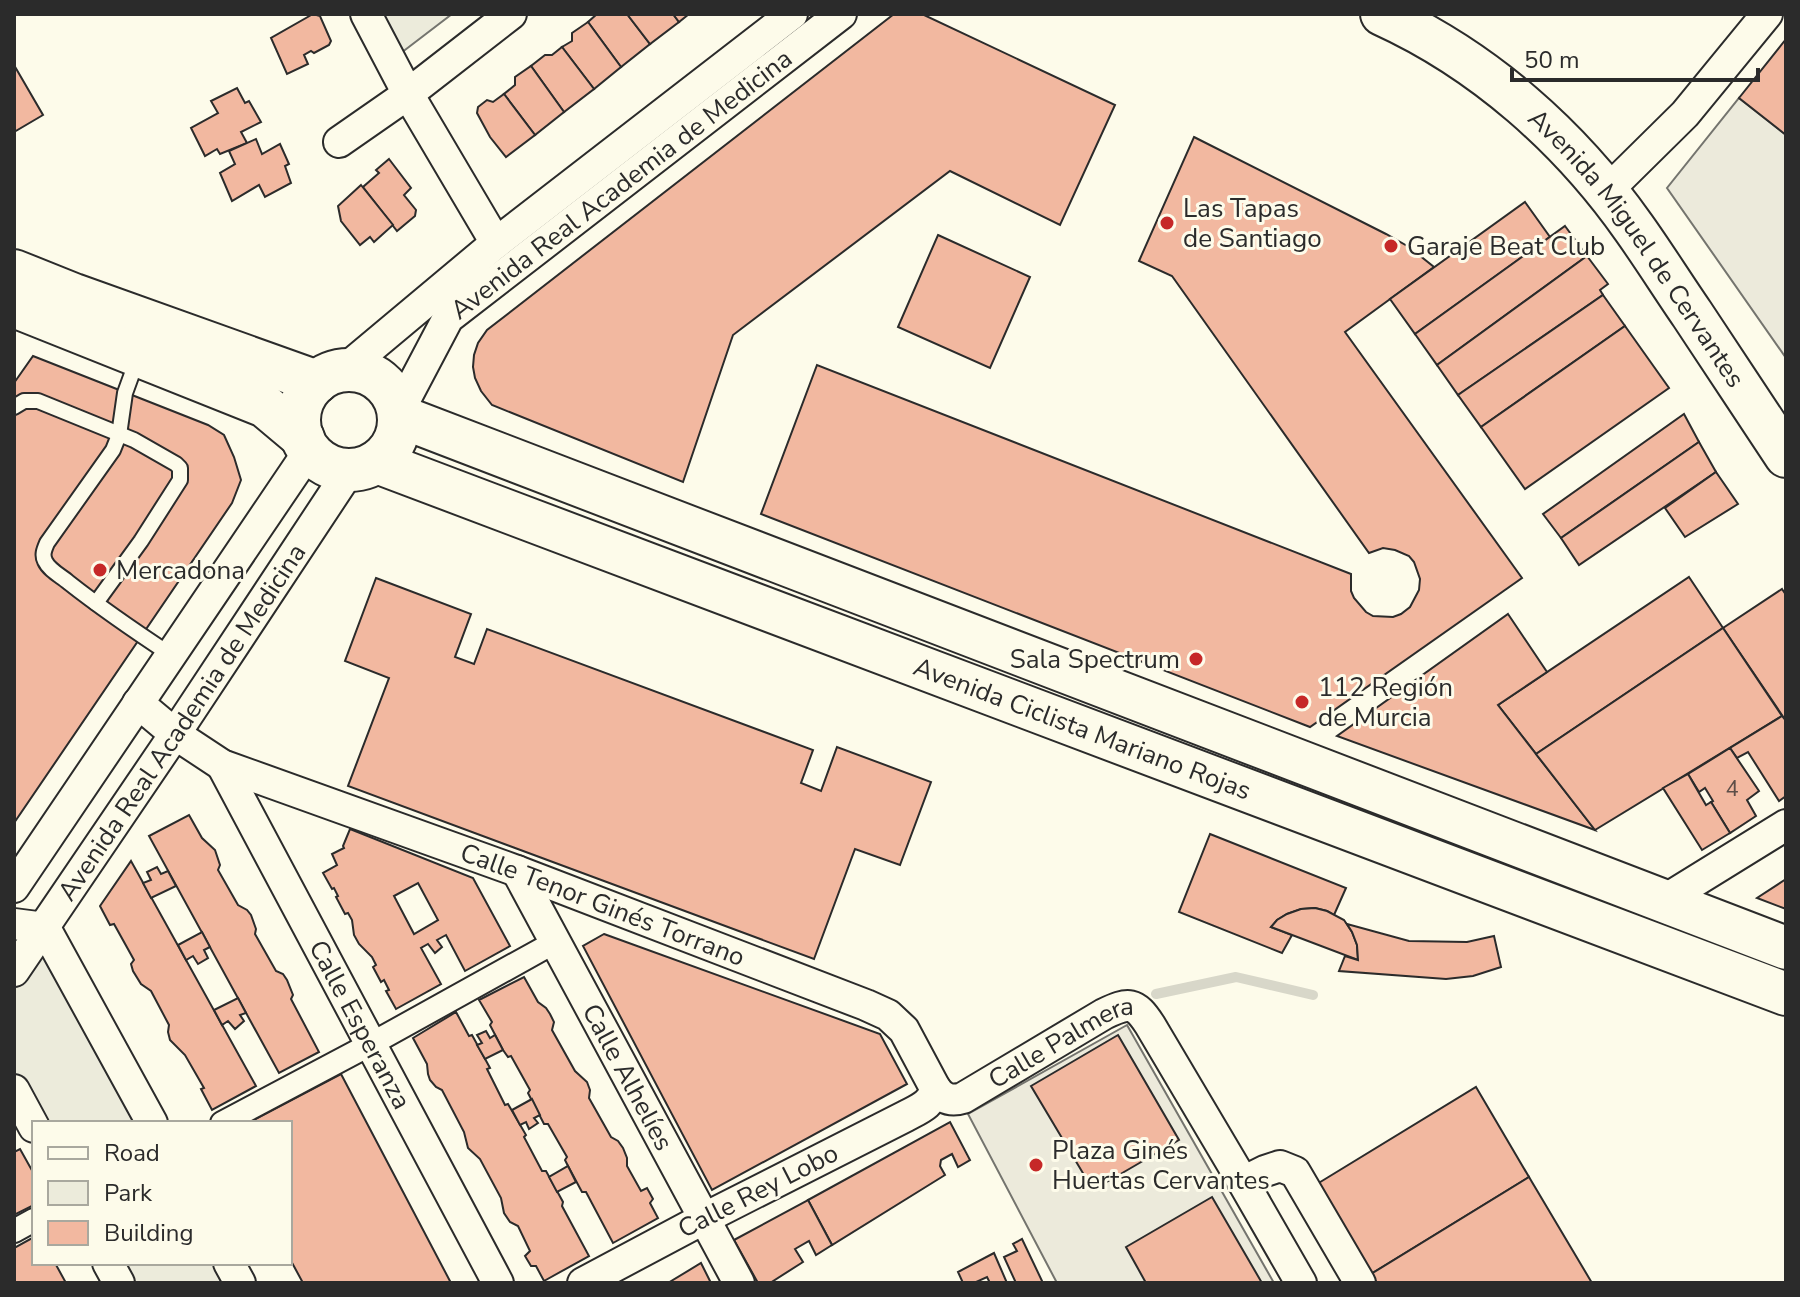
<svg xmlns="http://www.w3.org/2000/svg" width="1800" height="1297" viewBox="0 0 1800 1297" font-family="'Nunito Sans',sans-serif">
<rect width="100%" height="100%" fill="#fdfbea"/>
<!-- green -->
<g fill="#ecebdb" stroke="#74746e" stroke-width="2">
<path d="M382,14H452L401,53Z"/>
<path d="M45,928L152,1123H34L14,1090V971Z"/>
<path d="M108,1263H229L240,1283H119Z"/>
</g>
<!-- parking -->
<g fill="#eceadb" stroke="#74746e" stroke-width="2">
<path d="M1739,98L1786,135V358L1667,188Z"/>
<path d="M1127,1025L1274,1283H1057L968,1114Z"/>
</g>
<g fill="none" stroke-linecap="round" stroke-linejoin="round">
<!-- stream -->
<path stroke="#d8d7c9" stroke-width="10" d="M1156,994L1236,977L1313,995"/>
</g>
<!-- building -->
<g fill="#f2b8a0" stroke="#2b2b2b" stroke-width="2" fill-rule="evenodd">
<path d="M313,14L320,16L331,41L329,45L314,53L311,51L304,55L308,64L287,74L271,38Z"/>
<path d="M597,14H627L650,44L621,67L588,22Z"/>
<path d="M627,14H673L679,22L650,44Z"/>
<path d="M673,14H689L679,22Z"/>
<path d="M894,14H922L1115,105L1060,225L950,171L733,335L683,482L492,405L481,391L475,378L473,367L474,355L478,343L487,330Z"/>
<path d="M588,22L621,67L594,89L562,47L572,41V33Z"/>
<path d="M1786,39V135L1739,98Z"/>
<path d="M562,47L594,89L564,112L531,66L545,55H552Z"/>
<path d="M14,65L43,115L14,132Z"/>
<path d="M531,66L564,112L535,135L504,94L515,85V77Z"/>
<path d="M237,88L245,103L249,101L261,122L241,132L247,143L220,154L217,149L205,156L191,128L218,113L211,101Z"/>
<path d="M504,94L535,135L506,157L490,137L477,113L478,107L487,100L493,102Z"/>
<path d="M1194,137L1386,234L1409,247L1434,267L1345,332L1522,578L1310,727L761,514L817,365L1351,574V591L1354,598L1366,612L1373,616L1393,617L1401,614L1410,607L1419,590L1420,579L1414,562L1409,556L1395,550L1383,548L1369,553L1172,276L1139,261Z"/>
<path d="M256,139L262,154L280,144L289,164L285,166L291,183L265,197L259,185L232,201L220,173L235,164L229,151Z"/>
<path d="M389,159L411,188L404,195L416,210L415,216L397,231L363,187L379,173L376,170Z"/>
<path d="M361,185L393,225L374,242L370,237L360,245L341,221L338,206Z"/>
<path d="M1525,202L1550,237L1415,334L1390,299Z"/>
<path d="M1565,226L1587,256L1437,365L1415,334Z"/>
<path d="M938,235L1030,277L990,368L898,327Z"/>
<path d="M1587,256L1608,284L1600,290L1603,295L1458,395L1437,365Z"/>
<path d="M1603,295L1625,326L1481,427L1458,395Z"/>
<path d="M1625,326L1669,388L1525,489L1481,427Z"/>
<path d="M33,356L208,425L224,435L234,457L241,480L232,503L14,823V383Z"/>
<path d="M1684,414L1699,442L1561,538L1543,514Z"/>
<path d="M1699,442L1716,472L1579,565L1561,538Z"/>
<path d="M1716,472L1738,504L1685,537L1665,508Z"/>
<path d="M1689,577L1723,628L1536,754L1498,705Z"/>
<path d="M376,578L471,614L455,657L474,664L487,629L813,750L801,783L821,791L837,747L931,782L900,865L855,849L814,959L348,786L389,678L345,661Z"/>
<path d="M1782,589L1786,595V721L1723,628Z"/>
<path d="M1508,614L1547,672L1498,705L1595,830L1337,736Z"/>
<path d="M1723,628L1782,716L1595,830L1536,754Z"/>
<path d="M1782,716L1786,721V796L1779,801L1748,752L1737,758L1730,748Z"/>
<path d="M1730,748L1759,791L1747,800L1756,816L1730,833L1711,802L1713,801L1705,788L1699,792L1688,774Z"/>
<path d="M1688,774L1706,805L1711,802L1730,833L1702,850L1663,788Z"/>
<path d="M189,815L202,838L215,850L220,865L218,870L238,905L247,910L251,915L256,929L255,934L276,971L283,974L287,980L293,995L291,999L319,1052L279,1073L149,836Z"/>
<path d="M350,829L473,878L510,946L465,971L446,935L437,940L442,947L435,953L428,944L421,948L441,984L396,1009L386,991L389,990L384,980L381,982L373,967L376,965L372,957L359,944L354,935L352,920L348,913L345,914L336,897L338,896L334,888L332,889L323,873L337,865L332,854L344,848L343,846ZM418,883L438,920L414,934L394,896Z"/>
<path d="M1210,834L1346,888L1334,915L1327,911L1315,908L1301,909L1287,914L1277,920L1271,927L1292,935L1282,953L1179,912Z"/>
<path d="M131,861L256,1086L212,1110L201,1089L204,1088L185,1055L170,1040L168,1032L169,1025L151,991L141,984L133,971L131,964L134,960L114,924L110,925L100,906Z"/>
<path d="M157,867L161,874L168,871L176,886L151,898L143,883L151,880L147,872Z"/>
<path d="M1786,879V909L1757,898Z"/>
<path d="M1315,908L1327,911L1344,920L1352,932L1357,945L1358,960L1271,927L1277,920L1287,914L1301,909Z"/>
<path d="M1347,924L1409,941L1467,942L1494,936L1501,967L1473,976L1446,979L1339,971L1345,956L1358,960L1357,945L1352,932Z"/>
<path d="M202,932L210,947L204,950L208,958L198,964L193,956L186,960L178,945Z"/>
<path d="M604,934L880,1034L907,1084L712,1190L583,946Z"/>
<path d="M524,977L538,1002L546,1008L550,1014L554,1022L552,1030L575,1071L587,1082L590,1090L589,1098L611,1137L618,1141L623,1148L627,1158V1166L641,1191L647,1188L653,1199L650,1203L658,1218L613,1243L586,1192H582L568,1166L565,1160L567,1157L548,1124H544L528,1093L530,1090L511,1056L508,1057L503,1050L490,1025L492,1022L479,1000Z"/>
<path d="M238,998L246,1013L240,1015L244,1021L235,1029L228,1021L222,1025L214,1010Z"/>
<path d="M456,1012L469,1036L472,1035L490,1068L487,1069L505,1105L508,1104L526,1135L524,1137L542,1171H546L563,1202L562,1206L589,1256L544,1281L536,1266H531L525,1256L530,1251L518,1226L510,1222L504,1213L501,1198L480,1159L468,1148L464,1132L442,1090L436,1087L430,1080L428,1074L427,1064L413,1038Z"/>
<path d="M486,1031L490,1038L495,1035L503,1050L485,1059L477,1045L482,1043L477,1035Z"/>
<path d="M1118,1035L1179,1140L1093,1190L1031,1086Z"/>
<path d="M341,1074L451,1283H303L290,1259V1123H248Z"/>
<path d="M1476,1087L1529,1177L1371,1274L1317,1184Z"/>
<path d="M532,1099L540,1115L534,1118L538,1123L529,1129L526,1122L520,1125L512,1110Z"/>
<path d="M950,1122L970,1160L958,1167L952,1154L941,1160L940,1166L945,1175L832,1245L808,1200Z"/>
<path d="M20,1149L34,1174V1205L14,1215V1152Z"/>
<path d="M568,1166L576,1182L557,1192L549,1177Z"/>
<path d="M1529,1177L1592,1283H1377L1371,1274Z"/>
<path d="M1212,1197L1262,1283H1146L1126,1247Z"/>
<path d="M808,1200L832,1245L816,1255L809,1241L795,1249L803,1262L770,1283H758L734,1240Z"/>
<path d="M34,1237V1263H55L66,1283H14V1248Z"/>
<path d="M1022,1239L1043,1283H1016L1004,1257L1017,1251L1013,1244Z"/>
<path d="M994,1253L1007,1283H990L987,1277L974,1283H963L958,1272Z"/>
<path d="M701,1263L711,1283H668Z"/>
</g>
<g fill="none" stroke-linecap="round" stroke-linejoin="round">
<defs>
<g id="service">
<path d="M137,360L125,393L119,435L113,450L47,543C44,550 42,555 45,561C49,570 61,576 68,582C101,608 136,632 171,655"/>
<path d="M14,407L24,401H38L134,440L176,464L180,468V480L141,541L96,603"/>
</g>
<g id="pedestrian">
<path d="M222,1123L371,1044L555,942"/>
<path d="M14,1231L34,1220"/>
</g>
<g id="minor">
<path d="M366,14L408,94L496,243"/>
<path d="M339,142L408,94L511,14"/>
<path d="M1606,192L1685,114L1767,14"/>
<path d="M343,371L496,243L792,14"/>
<path id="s1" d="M399,411L448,318L841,14"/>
<path id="s2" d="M138,703L175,734L222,765L517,871L866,1005L888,1015L904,1030L935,1088C933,1104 919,1109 906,1116L705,1218L583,1283"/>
<path id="s3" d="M222,765L498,1283"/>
<path id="s4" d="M517,871L739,1283"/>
<path d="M14,887L309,451"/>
<path d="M1663,901L1786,825"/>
<path d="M14,924L45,928"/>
<path d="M45,928L152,1123"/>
<path id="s5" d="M14,971L175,734L349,471"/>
<path id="s6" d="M935,1088C942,1098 950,1102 963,1098L1104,1014C1129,1002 1135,1002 1150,1025L1243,1182L1301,1283"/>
<path d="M14,1090L34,1127"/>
<path d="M1243,1182L1265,1171L1280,1166L1295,1172L1360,1283"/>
<path d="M108,1263L119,1283"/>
<path d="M229,1263L240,1283"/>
</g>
<g id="secondary">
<path id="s7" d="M1382,14C1483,60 1570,137 1634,228C1654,256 1672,285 1692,314C1723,361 1755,409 1786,456"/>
<path d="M14,271L74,295L317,382"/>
<path d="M14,306L265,406L303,438"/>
<circle cx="349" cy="420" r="50"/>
<path d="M399,416L1786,948"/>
<path id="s8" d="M377,462L1786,994"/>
</g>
</defs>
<!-- service casing -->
<use href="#service" stroke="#2b2b2b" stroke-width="18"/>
<!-- pedestrian casing -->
<use href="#pedestrian" stroke="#2b2b2b" stroke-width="26"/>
<!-- minor casing -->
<use href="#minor" stroke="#2b2b2b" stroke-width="34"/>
<!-- secondary casing -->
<use href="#secondary" stroke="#2b2b2b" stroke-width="46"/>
<!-- service -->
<use href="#service" stroke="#fdfbea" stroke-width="14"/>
<!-- pedestrian -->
<use href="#pedestrian" stroke="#fdfbea" stroke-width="22"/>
<!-- minor -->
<use href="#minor" stroke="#fdfbea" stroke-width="30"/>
<!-- secondary -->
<use href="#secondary" stroke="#fdfbea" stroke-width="42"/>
</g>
<!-- markers -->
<g fill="#c62828" stroke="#fdfbea" stroke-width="3">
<circle cx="1167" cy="223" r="8"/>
<circle cx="1391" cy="246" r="8"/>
<circle cx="100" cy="570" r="8"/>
<circle cx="1196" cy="659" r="8"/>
<circle cx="1302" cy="702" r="8"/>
<circle cx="1036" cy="1165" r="8"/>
</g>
<g text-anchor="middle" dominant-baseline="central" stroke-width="6" stroke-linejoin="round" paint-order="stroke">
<!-- number labels -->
<g font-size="22" fill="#5d4e48">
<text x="1732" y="789">4</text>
</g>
<!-- street labels -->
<g font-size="26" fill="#2b2b2b" stroke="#fdfbea">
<text stroke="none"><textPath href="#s1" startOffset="324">Avenida Real Academia de Medicina</textPath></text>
<text stroke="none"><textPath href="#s7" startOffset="352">Avenida Miguel de Cervantes</textPath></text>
<text stroke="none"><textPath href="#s5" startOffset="300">Avenida Real Academia de Medicina</textPath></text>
<text stroke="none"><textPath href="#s8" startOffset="754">Avenida Ciclista Mariano Rojas</textPath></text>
<text stroke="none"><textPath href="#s2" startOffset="510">Calle Tenor Ginés Torrano</textPath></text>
<text stroke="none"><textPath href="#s3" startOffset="294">Calle Esperanza</textPath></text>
<text stroke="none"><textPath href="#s6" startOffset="146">Calle Palmera</textPath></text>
<text stroke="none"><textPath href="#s4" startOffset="234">Calle Alhelíes</textPath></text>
<text transform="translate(758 1191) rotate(-27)">Calle Rey Lobo</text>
</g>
<!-- poi labels -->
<g font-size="26" fill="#2b2b2b" stroke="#fdfbea" text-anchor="start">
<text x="1183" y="208">Las Tapas<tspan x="1183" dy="30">de Santiago</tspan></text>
<text x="1407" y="246">Garaje Beat Club</text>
<text x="116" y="570">Mercadona</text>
<text x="1180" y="659" text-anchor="end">Sala Spectrum</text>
<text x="1318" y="687">112 Región<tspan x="1318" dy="30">de Murcia</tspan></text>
<text x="1052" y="1150">Plaza Ginés<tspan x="1052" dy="30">Huertas Cervantes</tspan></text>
</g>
</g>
<!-- border -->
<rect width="1800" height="1297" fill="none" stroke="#2b2b2b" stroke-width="32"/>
<!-- legend -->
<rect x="32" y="1121" width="260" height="144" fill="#fdfbea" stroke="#a9a89e" stroke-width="2"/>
<rect x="48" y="1147" width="40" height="12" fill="#fdfbea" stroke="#a9a89e" stroke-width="2"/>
<text x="104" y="1161" font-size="24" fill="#2b2b2b">Road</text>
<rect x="48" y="1181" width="40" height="24" fill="#ecebdb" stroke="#a9a89e" stroke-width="2"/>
<text x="104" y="1201" font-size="24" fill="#2b2b2b">Park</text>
<rect x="48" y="1221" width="40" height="24" fill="#f2b8a0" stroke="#a9a89e" stroke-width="2"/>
<text x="104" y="1241" font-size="24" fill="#2b2b2b">Building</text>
<!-- scale -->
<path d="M1512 68v12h246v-12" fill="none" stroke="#2b2b2b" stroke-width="4"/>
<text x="1524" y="68" font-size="24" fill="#2b2b2b" stroke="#fdfbea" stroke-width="6" paint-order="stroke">50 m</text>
</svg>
